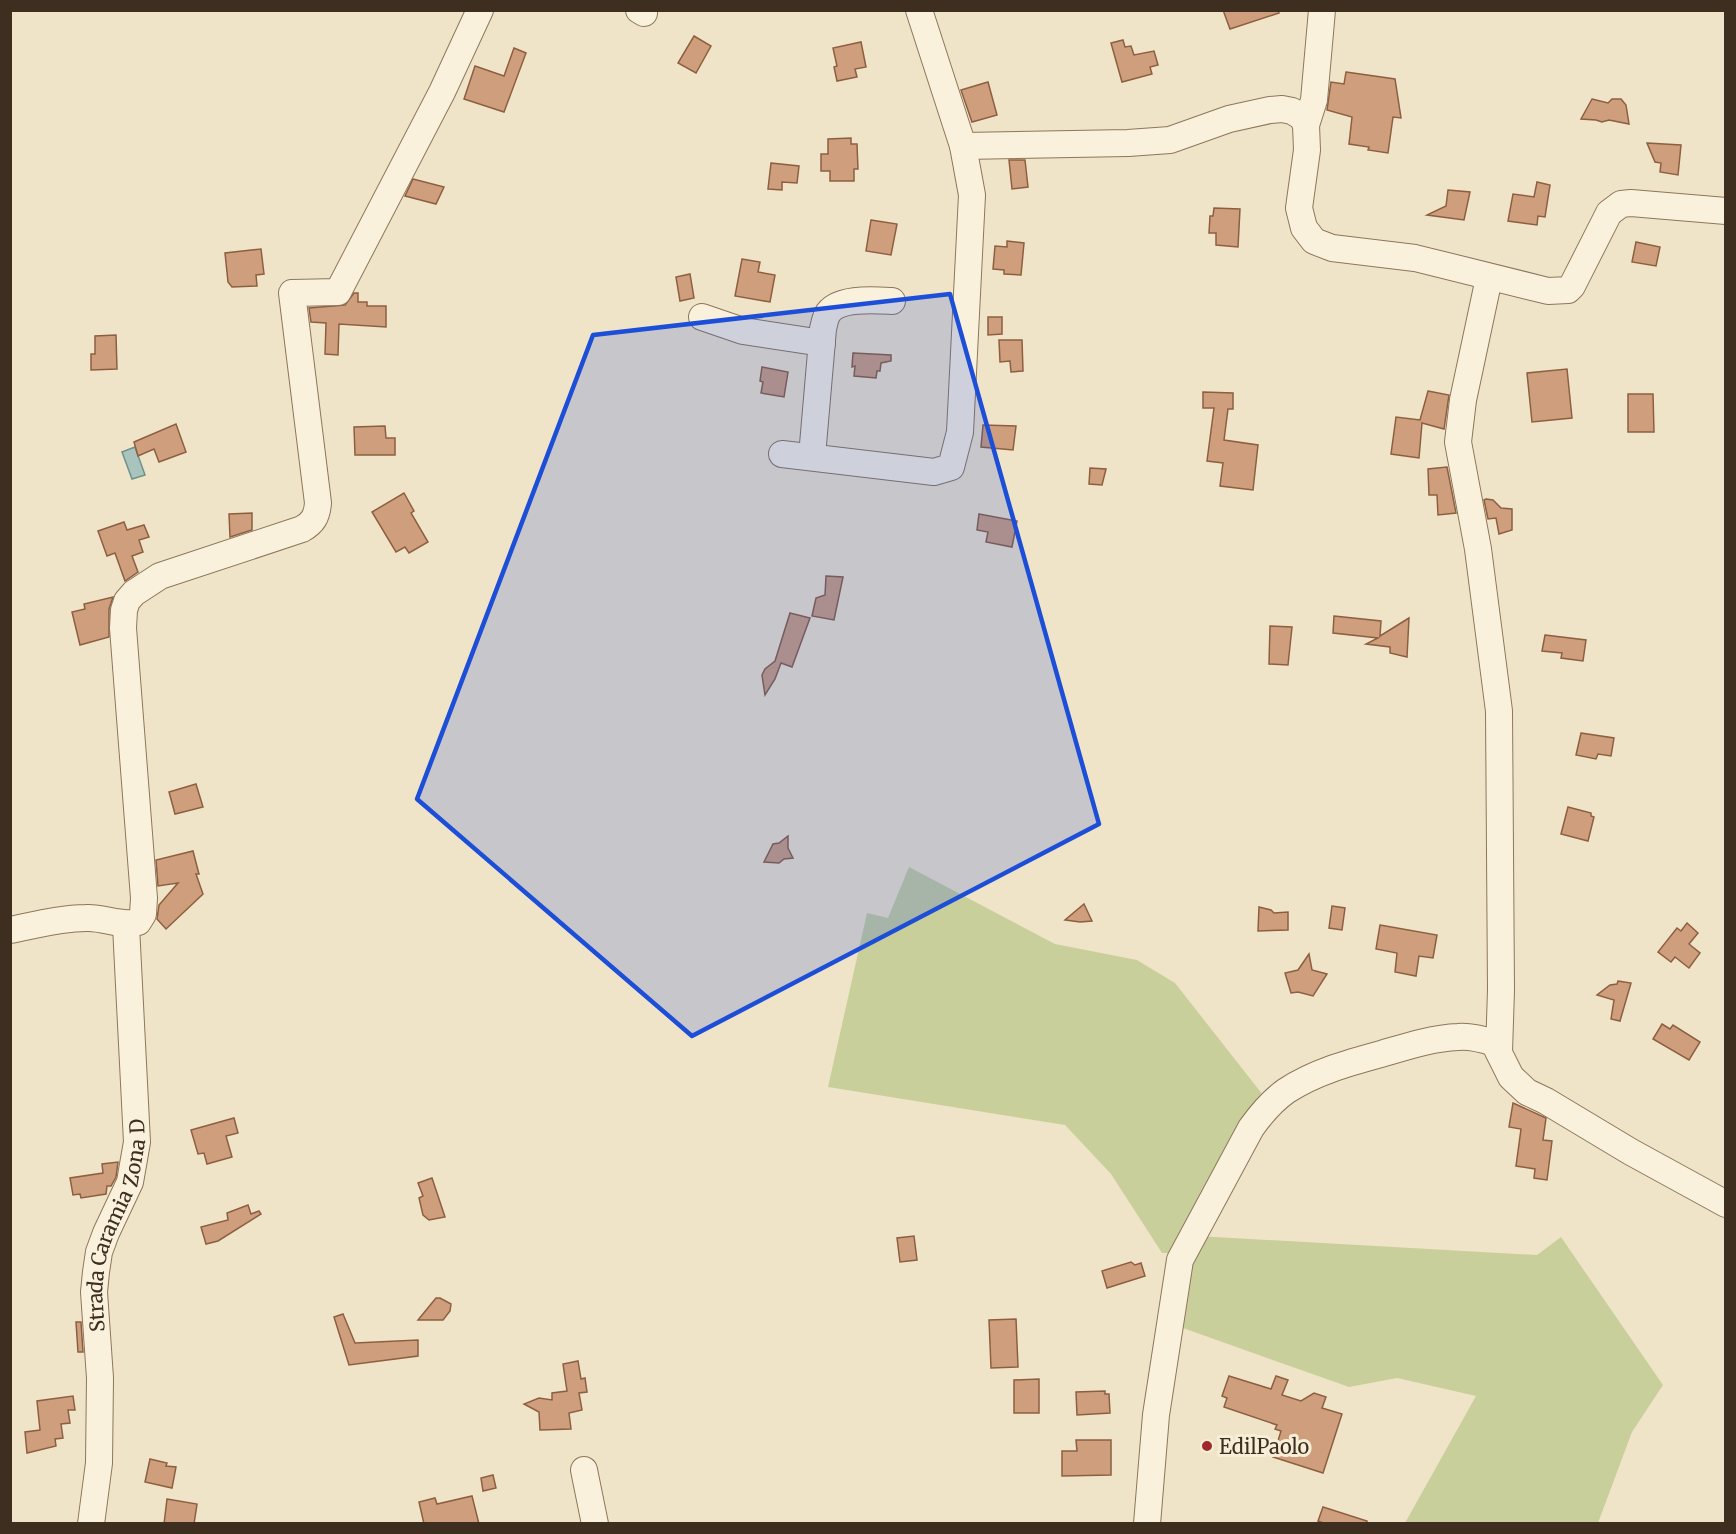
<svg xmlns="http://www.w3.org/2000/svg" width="1736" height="1534" viewBox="0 0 1736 1534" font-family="Merriweather,serif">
<rect width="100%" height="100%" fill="#f0e4c8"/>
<!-- green -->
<g fill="#c9cf9b">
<path d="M909,867L1055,944L1137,960L1175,983L1263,1095L1177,1253H1162L1111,1174L1065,1125L828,1087L867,913L888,918Z"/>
<path d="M1197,1236L1537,1255L1561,1237L1663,1385L1632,1432L1598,1523H1405L1476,1396L1397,1378L1349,1387L1183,1328Z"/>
</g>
<!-- water -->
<path fill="#a9c4bc" stroke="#6f938a" stroke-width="1.5" d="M135,447L145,475L132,479L122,452Z"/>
<!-- building -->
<g fill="#cf9f7d" stroke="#8d5f41" stroke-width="1.5">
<path d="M1223,10H1278L1279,13L1230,29Z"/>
<path d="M694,36L711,46L696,73L678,63Z"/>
<path d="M1123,40L1125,47L1131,46L1134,55L1154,51L1158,65L1150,67L1152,74L1122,82L1111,43Z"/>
<path d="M861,42L866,67L855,69L857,77L837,81L834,67L837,66L833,48Z"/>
<path d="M514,48L526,53L504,112L464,99L475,66L504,76Z"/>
<path d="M1346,72L1395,79L1401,118L1393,117L1388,153L1368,150L1369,147L1349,144L1352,117L1327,110L1331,82L1344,84Z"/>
<path d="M988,82L997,115L972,122L961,90Z"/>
<path d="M1592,99L1608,103L1612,99H1621L1626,105L1629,124L1609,120L1602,122L1596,120L1581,119Z"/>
<path d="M851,138V144H857L858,169H854V181H830V171H821V154H828V139Z"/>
<path d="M1647,143L1681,145L1678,175L1660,172L1661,163L1655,162Z"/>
<path d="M1009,160H1025L1028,187L1012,189Z"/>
<path d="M771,163L799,166L797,183L782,182V190L768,189Z"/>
<path d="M413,179L444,187L436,204L405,196Z"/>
<path d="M1537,182L1550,185L1545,217L1538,216L1537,225L1508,221L1513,194L1534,197Z"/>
<path d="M1448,190L1470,192L1464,220L1427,215L1446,206Z"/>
<path d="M1214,208L1240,209L1238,247L1216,245V233H1209L1210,216H1213Z"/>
<path d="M871,220L897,224L891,255L866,251Z"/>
<path d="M1007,241L1024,243L1021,275L1004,274V270L993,269L995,246L1007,247Z"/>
<path d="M1636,242L1660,247L1656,266L1632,262Z"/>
<path d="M261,249L264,274L256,275L257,286L232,287L228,282L225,253Z"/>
<path d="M742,259L760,262L758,272L775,275L770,302L735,296Z"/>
<path d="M690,274L694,298L680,301L676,277Z"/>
<path d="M354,293H358V302H367V306H386V327L339,324L338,355L325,354L326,323L311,322L309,308L345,305Z"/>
<path d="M988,317H1002V334L988,335Z"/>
<path d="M116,335L117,369L91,370V354H95V336Z"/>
<path d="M999,340H1022L1023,371L1011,372L1010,361L1000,362Z"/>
<path d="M853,353L891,355V361L881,363L880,371H877L876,378L854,376L855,366L852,367Z"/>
<path d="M762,367L788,372L784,397L761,393L763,382L760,381Z"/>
<path d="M1567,369L1572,418L1532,422L1527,373Z"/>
<path d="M1428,391L1449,395L1444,429L1422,423L1419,458L1391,454L1396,417L1420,420Z"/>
<path d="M1203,392L1233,393V409H1228L1224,440L1258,445L1253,490L1220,486L1223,463L1207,461L1214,408H1203Z"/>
<path d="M1628,394H1653L1654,432H1628Z"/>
<path d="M176,424L186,452L159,462L154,449L138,456L134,442Z"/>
<path d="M983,425L1016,426L1013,450L981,447Z"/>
<path d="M385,426L386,438H395V455H355L354,427Z"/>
<path d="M1447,467L1456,513L1438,515L1437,495H1429L1428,469Z"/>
<path d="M1090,468L1106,469L1102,485L1089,484Z"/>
<path d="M404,493L414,511L411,513L428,542L409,553L405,547L396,552L372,512Z"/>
<path d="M1486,499L1493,500L1501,508L1512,509V530L1499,534L1496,518L1488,519L1484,500Z"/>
<path d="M252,513V530L230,537L229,514Z"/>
<path d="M979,514L1017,521L1012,547L986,542L988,532L977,530Z"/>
<path d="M124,522L127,530L144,525L149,537L139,540L143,552L132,556L138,572L125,581L115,553L107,556L98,531Z"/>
<path d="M826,576L843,577L834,620L812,616L816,598L825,595Z"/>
<path d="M113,597L109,609V637L80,645L72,612L85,609L84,604Z"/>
<path d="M790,613L810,618L792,667L781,663L775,679L765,695L762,675L765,669L775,661Z"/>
<path d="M1334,616L1381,621L1380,636L1409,618L1407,657L1390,653V647L1366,644L1378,638L1333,633Z"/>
<path d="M1270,626L1292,627L1288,665L1269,664Z"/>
<path d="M1545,635L1586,640L1583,661L1561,658L1562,653L1542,651Z"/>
<path d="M1581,733L1614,738L1611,756L1598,754L1596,759L1576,755Z"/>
<path d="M196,784L203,807L175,814L169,792Z"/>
<path d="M1568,807L1591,813V816L1594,817L1588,841L1561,834Z"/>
<path d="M788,836V848L793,858L784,859L779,863L764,862L773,844L779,843Z"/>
<path d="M193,851L199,874H196L203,894L166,929L157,919L159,905L178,883L158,886L156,860Z"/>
<path d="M1084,904L1092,921L1080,922L1065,920Z"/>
<path d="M1332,906L1345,908L1342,930L1329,928Z"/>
<path d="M1259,907L1271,910L1274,913L1288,912V930L1258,931Z"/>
<path d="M1687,923L1698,933L1689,944L1700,953L1689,968L1675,957L1671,962L1658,952L1677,928L1681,931Z"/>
<path d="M1380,925L1437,935L1433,958L1419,956L1416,976L1395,972L1397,953L1376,949Z"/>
<path d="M1309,954L1312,970L1327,974L1313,996L1298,992L1291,993L1285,973L1298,970Z"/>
<path d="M1618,981L1631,983L1620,1021L1611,1019L1614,1000L1597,995L1610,985L1617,984Z"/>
<path d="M1662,1024L1670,1029L1673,1025L1700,1042L1689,1060L1653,1039Z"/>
<path d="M1513,1103L1546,1118L1543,1140L1552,1141L1547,1180L1534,1178L1535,1169L1516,1166L1521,1129L1509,1127Z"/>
<path d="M234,1118L238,1133L226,1136L232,1157L207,1164L204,1153L198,1154L191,1130Z"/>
<path d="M118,1162L116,1177L111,1186H107L106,1194L81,1198L80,1194L73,1195L70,1178L103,1173L102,1164Z"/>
<path d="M432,1178L445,1217L429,1220L423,1215L419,1198L423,1196L418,1183Z"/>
<path d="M248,1205L251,1214L259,1211L261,1214L218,1241L206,1244L201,1227L228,1220L227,1213Z"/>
<path d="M914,1236L917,1260L900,1262L897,1238Z"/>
<path d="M1131,1262L1135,1265L1141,1263L1145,1276L1107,1288L1102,1271Z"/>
<path d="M436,1298H440L451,1304L450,1311L443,1320H418Z"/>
<path d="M343,1314L355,1343L418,1340V1356L349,1365L334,1317Z"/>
<path d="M1016,1319L1018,1367L991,1368L989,1320Z"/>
<path d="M76,1322H81L83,1352H78Z"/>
<path d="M578,1361L581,1379L585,1378L587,1392L579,1393L582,1410L569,1413L571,1429L540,1430L539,1412L524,1404L539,1398L552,1400V1393L567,1391L563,1364Z"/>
<path d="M1229,1376L1271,1389L1276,1376L1288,1380L1282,1395L1301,1401L1314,1393L1326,1397L1322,1408L1342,1414L1323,1473L1273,1457L1281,1431L1275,1429L1277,1425L1224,1407L1227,1398L1222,1396Z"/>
<path d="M1039,1379V1413H1014V1380Z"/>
<path d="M1105,1391V1394H1109L1110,1413L1077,1415L1076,1392Z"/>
<path d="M73,1396L75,1410H68L70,1423L61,1424L63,1438L55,1439L56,1446L27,1453L25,1432L40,1430L37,1401Z"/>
<path d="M1076,1440H1111V1475L1062,1476V1451H1077Z"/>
<path d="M150,1459L167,1463L166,1466L176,1467L172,1488L145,1482Z"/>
<path d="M493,1475L496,1488L483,1491L481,1478Z"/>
<path d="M472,1496L479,1524H424L419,1502L435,1498L437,1504Z"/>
<path d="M167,1499L197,1504L194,1524H164Z"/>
<path d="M1323,1507L1367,1521V1524H1326L1318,1521Z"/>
</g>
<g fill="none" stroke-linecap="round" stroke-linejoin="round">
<defs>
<g id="minor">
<path d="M639,10L644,13"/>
<path d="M1306,125L1314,100L1322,10"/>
<path d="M963,146L1128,143L1170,140L1229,119L1270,110L1282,109L1292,111L1302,117L1306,125L1307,150L1299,208L1304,228L1314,241L1332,248L1415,258L1548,291L1568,290L1572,286L1609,213L1621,204L1631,203L1726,211"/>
<path d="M1489,278L1463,400L1458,442L1478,549L1499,711L1501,990L1499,1052"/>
<path d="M702,317L743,331L822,343"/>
<path d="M782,454L934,472L951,467L960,432L972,195L963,146L919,10"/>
<path d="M812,456L823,329C824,325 825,319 827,315C836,297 874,300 892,301"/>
<path d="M10,930C35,925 61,918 86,918C105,917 120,927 138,922L143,914L144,898L123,628L124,610L127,601L134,593L160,576L302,529C313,523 317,516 318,503L292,293L338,292L442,92L480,10"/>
<path d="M584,1470L595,1524"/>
<path id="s1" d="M91,1524L99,1463L100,1378L94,1292L96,1272L99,1252L106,1233L130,1182L137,1142L126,926"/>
<path d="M1147,1524L1156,1415L1180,1260L1251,1128C1261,1114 1272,1101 1286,1091C1315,1072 1348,1063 1381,1054C1405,1047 1432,1038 1458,1037C1470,1036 1482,1039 1494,1043L1511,1077L1527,1092L1546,1101L1631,1152L1726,1204"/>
</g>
</defs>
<!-- minor casing -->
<use href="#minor" stroke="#8d765c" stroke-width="28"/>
<!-- minor -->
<use href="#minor" stroke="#faf1dc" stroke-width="26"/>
</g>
<!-- marked area -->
<path fill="#1d4ed8" fill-opacity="0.2" stroke="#1d4ed8" stroke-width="4.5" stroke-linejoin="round" d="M950,294L1099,824L692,1036L417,799L593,335Z"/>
<!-- markers -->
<circle fill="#9e2a2b" stroke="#f7eed8" stroke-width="2" cx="1207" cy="1446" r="6"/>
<g text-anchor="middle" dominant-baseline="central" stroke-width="6" stroke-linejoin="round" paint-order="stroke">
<!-- street labels -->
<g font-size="20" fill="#3d2e20" stroke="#f7eed8">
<text stroke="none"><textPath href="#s1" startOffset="303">Strada Caramia Zona D</textPath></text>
</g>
<!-- poi labels -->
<g font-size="20" fill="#3d2e20" stroke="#f7eed8" text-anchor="start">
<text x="1219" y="1446">EdilPaolo</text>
</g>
</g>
<!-- border -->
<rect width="1736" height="1534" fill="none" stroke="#3d2e20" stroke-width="24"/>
</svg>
